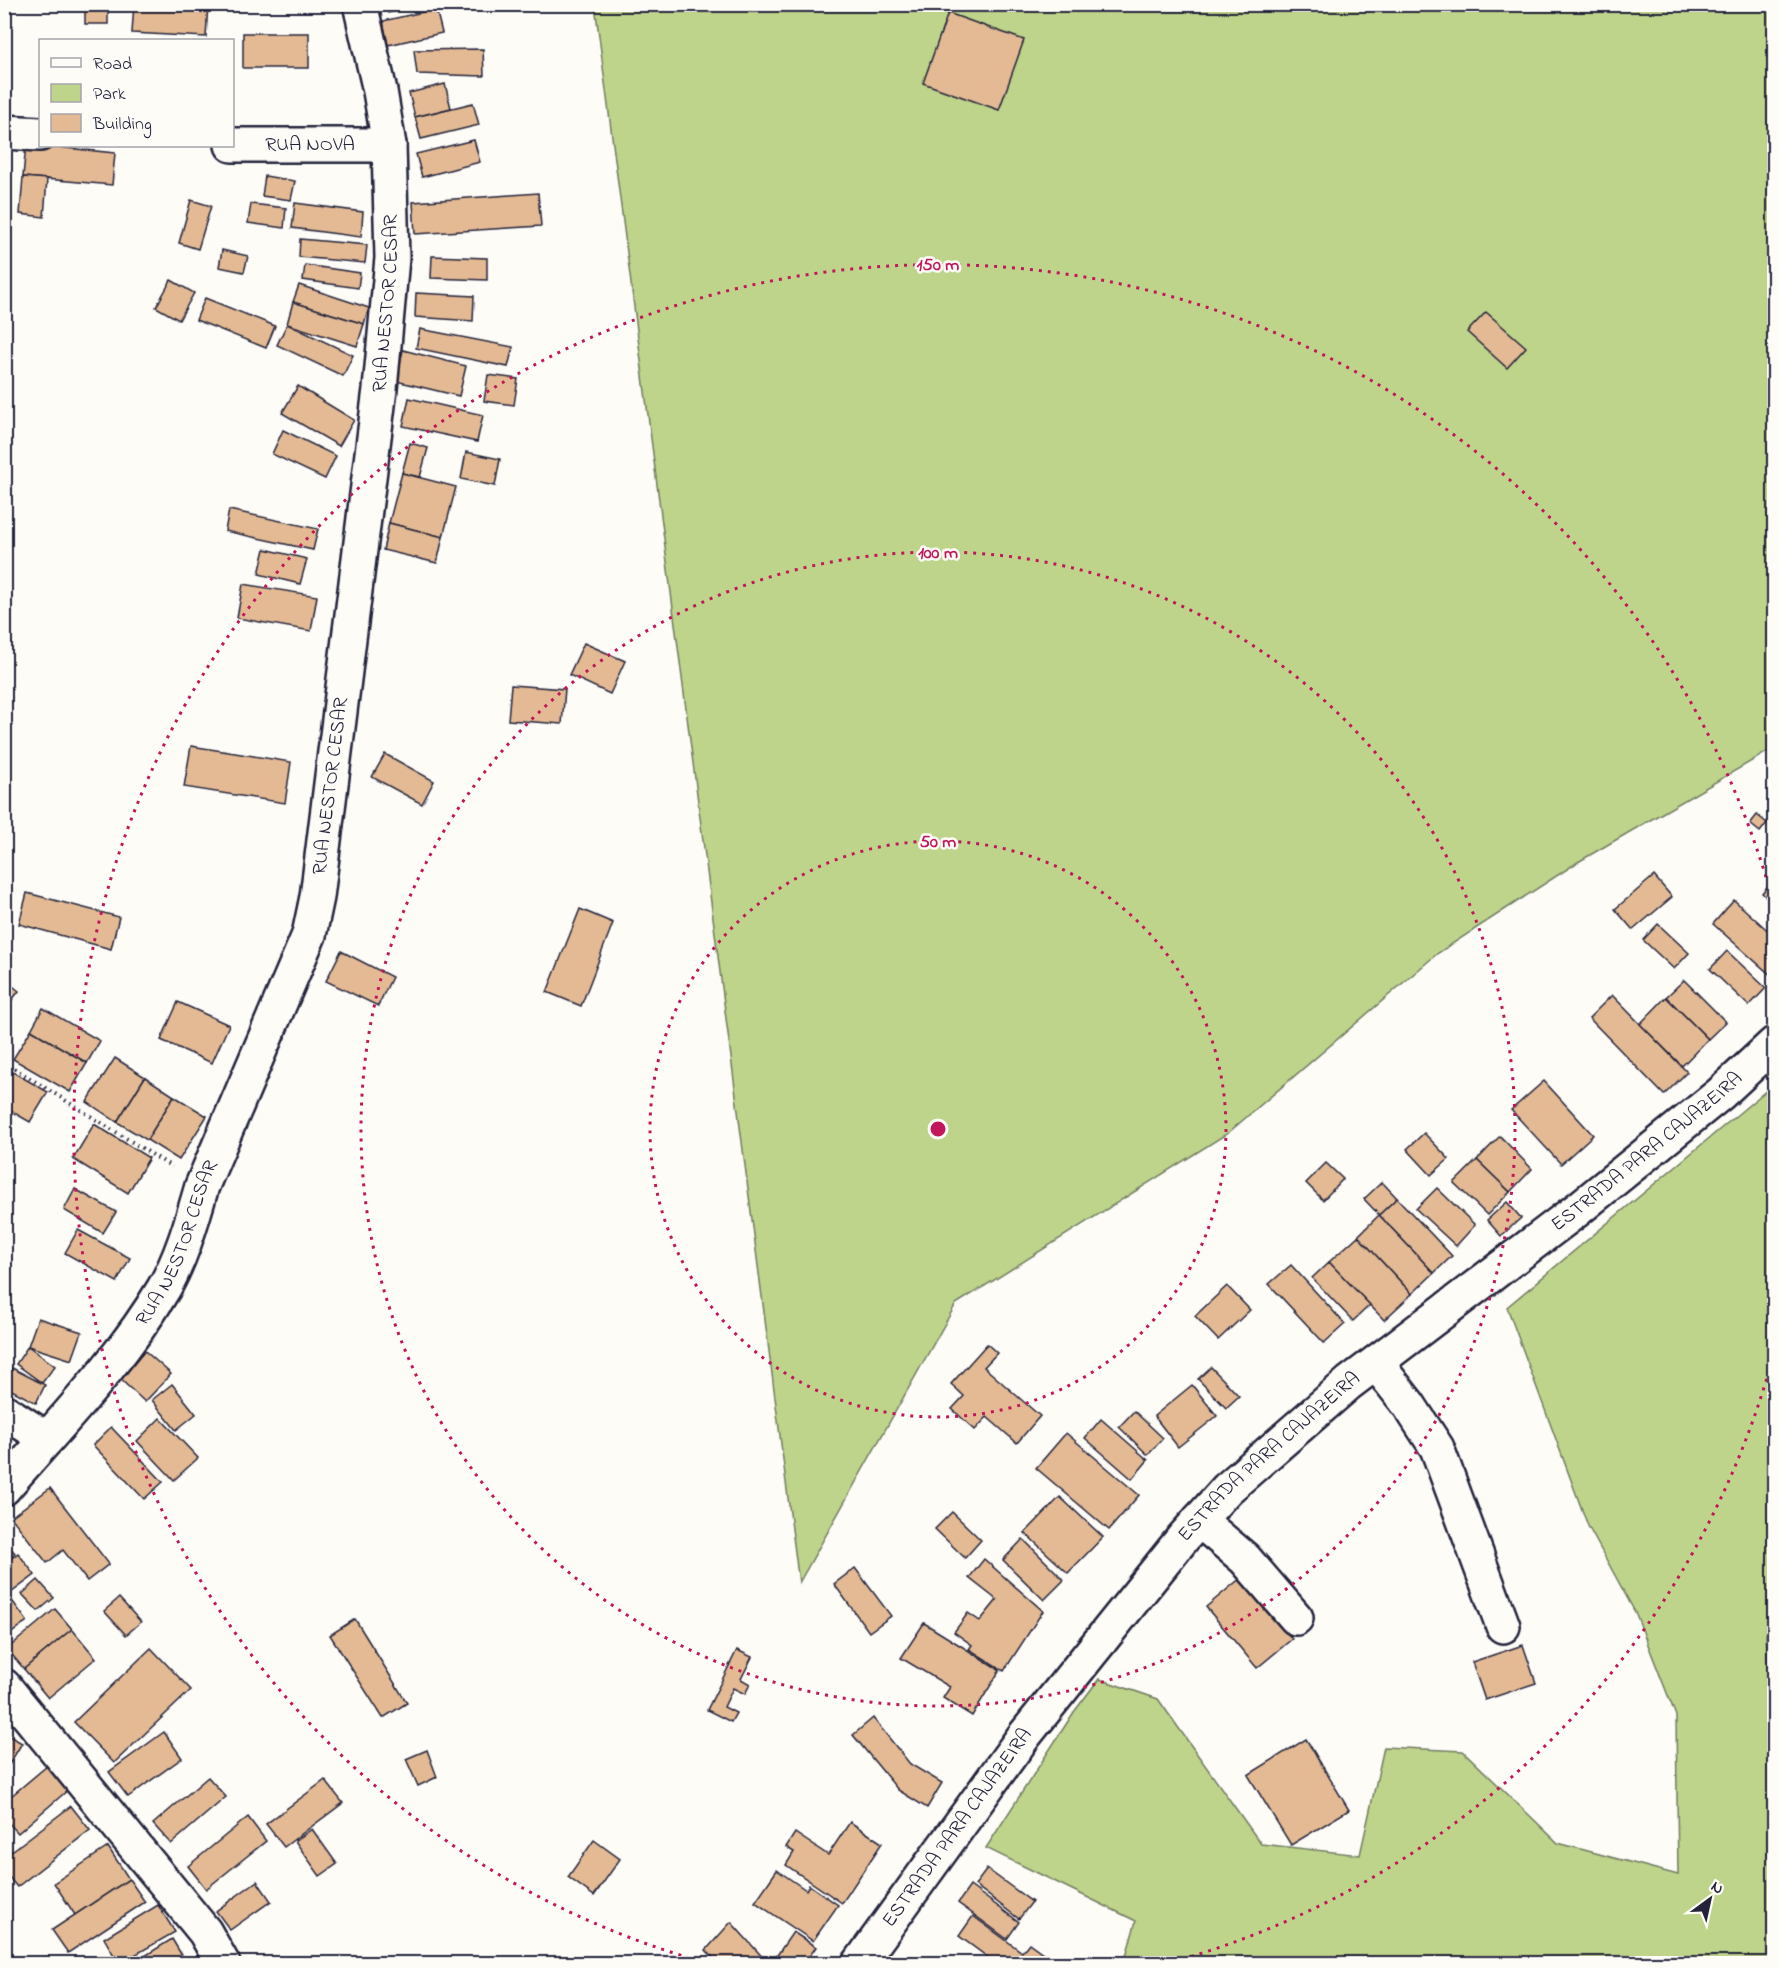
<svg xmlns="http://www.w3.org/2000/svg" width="1779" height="1968" viewBox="0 0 1779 1968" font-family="'Indie Flower',sans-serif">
<rect width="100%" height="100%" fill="#fdfcf7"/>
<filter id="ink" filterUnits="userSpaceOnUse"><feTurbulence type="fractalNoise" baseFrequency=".0167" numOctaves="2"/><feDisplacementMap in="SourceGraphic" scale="12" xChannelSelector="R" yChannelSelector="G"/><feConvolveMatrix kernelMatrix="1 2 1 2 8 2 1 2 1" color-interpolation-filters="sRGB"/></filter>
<g filter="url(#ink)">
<!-- green -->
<g fill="#bed48a" stroke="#707b62" stroke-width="1.5">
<path d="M595,5H1774V748L1578,862L1438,953L1228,1133L956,1304L799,1583Z"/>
<path d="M1774,1084V1631L1766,1634L1774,1770V1958L1772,1963H1124L1136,1921L986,1848L1074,1712L1099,1679L1158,1699L1261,1844L1360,1855L1384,1747L1463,1751L1558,1843L1678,1875L1676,1716L1636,1614L1588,1526L1507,1307Z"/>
</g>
<!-- building -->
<g fill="#e3ba93" stroke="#22223b" stroke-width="1.5">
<path d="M4,4H9L8,18H4Z"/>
<rect x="85" y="4" width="23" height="20"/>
<path d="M134,4H208L206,37L132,33Z"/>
<path d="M386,4H435L388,13Z"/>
<path d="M436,9L442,33L388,45L383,21Z"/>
<path d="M948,13L1024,40L999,110L923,83Z"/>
<rect x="243" y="33" width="66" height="35"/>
<path d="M483,49L484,76L417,74L414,50Z"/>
<path d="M445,84L451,108L415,117L409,93Z"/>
<path d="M473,103L479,125L421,139L415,117Z"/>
<path d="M474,140L480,162L422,177L416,154Z"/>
<path d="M26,144L115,153L112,185L23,177Z"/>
<path d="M265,176L295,181L291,200L262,196Z"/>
<path d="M23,177L47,179L44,217L20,214Z"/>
<path d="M538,193L541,226L415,234L413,202Z"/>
<path d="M191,200L211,206L198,249L179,243Z"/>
<path d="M295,203L363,212L361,237L292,228Z"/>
<path d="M251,204L286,208L284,228L248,223Z"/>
<path d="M300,239L367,245L365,263L299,257Z"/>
<path d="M222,250L248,256L244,272L219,267Z"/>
<path d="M432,256L487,258V280L431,278Z"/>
<path d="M305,265L360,273L358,288L303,280Z"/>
<path d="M171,280L194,293L179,320L156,307Z"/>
<path d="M299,285L369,308L364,324L293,302Z"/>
<path d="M416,293L474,296L473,321L415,317Z"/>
<path d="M205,298L275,326L266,348L196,320Z"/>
<path d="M293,302L364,324L357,346L287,324Z"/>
<path d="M1486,312L1526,347L1507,368L1467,332Z"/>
<path d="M287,324L353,355L343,376L277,345Z"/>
<path d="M420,329L513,347L508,367L416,348Z"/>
<path d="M403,350L466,366L459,396L396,381Z"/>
<path d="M488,375L518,379L514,405L484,401Z"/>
<path d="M298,386L354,420L339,446L282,413Z"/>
<path d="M409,398L483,415L477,442L403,426Z"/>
<path d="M283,430L336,456L325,479L272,454Z"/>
<path d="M410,443L428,448L420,477L402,473Z"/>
<path d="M466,452L500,459L495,486L461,479Z"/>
<path d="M402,473L456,487L443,537L389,523Z"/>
<path d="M229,510L318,529L313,550L225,531Z"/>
<path d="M389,523L443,537L437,563L383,550Z"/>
<path d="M265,549L307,559L300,584L259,574Z"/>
<path d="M243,584L317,596L311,631L237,618Z"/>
<path d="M584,643L625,661L610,694L569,675Z"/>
<path d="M511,685L565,689L562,724L508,720Z"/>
<path d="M191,746L291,762L285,803L184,787Z"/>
<path d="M385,754L434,781L422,804L372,777Z"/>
<path d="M1757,815L1767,823L1760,832L1750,824Z"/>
<path d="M1654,876L1672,897L1633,930L1615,909Z"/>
<path d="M1774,879V904L1762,893Z"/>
<path d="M27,893L119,917L111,949L19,924Z"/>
<path d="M1734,900L1774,936V978L1713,924Z"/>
<path d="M580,909L613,923L581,1006L547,992Z"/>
<path d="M1658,924L1689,953L1674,969L1643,940Z"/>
<path d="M341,951L392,977L378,1006L326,981Z"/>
<path d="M1727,951L1766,988L1749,1006L1710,969Z"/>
<path d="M4,979L19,991L4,1010Z"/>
<path d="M1684,980L1726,1022L1708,1039L1666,997Z"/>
<path d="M1612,995L1687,1072L1664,1095L1589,1018Z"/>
<path d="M1666,997L1708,1039L1682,1066L1640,1024Z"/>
<path d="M178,1002L229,1025L212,1063L161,1040Z"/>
<path d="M43,1008L100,1041L87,1063L31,1030Z"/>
<path d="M31,1030L87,1063L70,1092L13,1059Z"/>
<path d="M115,1058L145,1077L117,1122L87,1102Z"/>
<path d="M11,1071L48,1092L30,1122L4,1107V1082Z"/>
<path d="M145,1077L174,1096L147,1140L117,1122Z"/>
<path d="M1544,1081L1593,1135L1561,1164L1511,1110Z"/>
<path d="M174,1096L207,1116L179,1160L147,1140Z"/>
<path d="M94,1124L149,1158L128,1193L73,1159Z"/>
<path d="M1424,1133L1449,1159L1431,1175L1407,1149Z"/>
<path d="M1500,1136L1532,1169L1510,1192L1477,1160Z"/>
<path d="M1477,1160L1510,1192L1487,1215L1454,1183Z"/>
<path d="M1326,1163L1343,1179L1323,1200L1306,1183Z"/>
<path d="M1382,1182L1397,1198L1379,1215L1364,1199Z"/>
<path d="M1437,1188L1475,1225L1456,1246L1416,1209Z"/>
<path d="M75,1189L116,1212L103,1233L64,1210Z"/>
<path d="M1397,1198L1452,1256L1434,1273L1379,1215Z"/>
<path d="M1507,1202L1521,1218L1501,1236L1487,1220Z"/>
<path d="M1379,1215L1434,1273L1412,1294L1358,1236Z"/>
<path d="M78,1230L130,1258L117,1282L65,1253Z"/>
<path d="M1358,1236L1412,1294L1384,1320L1329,1262Z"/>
<path d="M1329,1262L1370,1305L1353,1321L1312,1278Z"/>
<path d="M1291,1265L1345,1324L1324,1343L1269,1284Z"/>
<path d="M1227,1286L1250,1310L1218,1340L1195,1316Z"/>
<path d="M38,1318L82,1332L72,1360L28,1346Z"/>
<path d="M987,1344L997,1353L984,1367L1040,1416L1017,1443L987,1417L975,1430L952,1409L964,1396L951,1384Z"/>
<path d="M28,1346L55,1366L42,1383L16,1364Z"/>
<path d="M145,1351L171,1374L145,1402L120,1379Z"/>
<path d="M1211,1367L1239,1396L1226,1408L1198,1379Z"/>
<path d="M12,1368L45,1385L36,1403L4,1386Z"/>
<path d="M172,1384L196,1414L176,1430L152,1400Z"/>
<path d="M1192,1385L1217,1416L1178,1447L1154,1416Z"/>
<path d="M1134,1411L1163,1438L1148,1455L1119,1427Z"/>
<path d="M160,1418L198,1458L174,1480L137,1441Z"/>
<path d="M1101,1419L1148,1460L1132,1479L1085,1438Z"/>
<path d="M111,1427L163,1482L144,1499L93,1445Z"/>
<path d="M1066,1433L1139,1495L1109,1530L1036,1468Z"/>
<path d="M50,1488L109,1564L87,1581L63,1550L47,1563L11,1517Z"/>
<path d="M1060,1497L1103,1537L1068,1573L1025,1533Z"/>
<path d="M952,1512L981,1540L965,1558L935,1529Z"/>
<path d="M1023,1539L1064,1580L1044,1600L1003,1560Z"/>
<path d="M4,1541L15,1553L4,1562Z"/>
<path d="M18,1553L35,1575L4,1598V1564Z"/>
<path d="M984,1559L1043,1611L1004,1671L969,1649L972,1645L954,1632L968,1613L980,1621L997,1600L969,1578Z"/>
<path d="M855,1568L891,1616L869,1632L834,1584Z"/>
<path d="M1242,1577L1292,1639L1257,1668L1206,1607Z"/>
<path d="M38,1580L54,1598L38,1611L22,1594Z"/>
<path d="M119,1598L141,1622L126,1635L104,1611Z"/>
<path d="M13,1602L27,1621L4,1639V1609Z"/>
<path d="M55,1609L72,1629L24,1669L7,1649Z"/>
<path d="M355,1619L407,1703L383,1718L330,1635Z"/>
<path d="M924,1623L1000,1670L972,1716L943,1698L950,1687L901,1658Z"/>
<path d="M72,1629L96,1658L48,1698L24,1669Z"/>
<path d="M1523,1645L1536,1683L1485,1700L1472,1662Z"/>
<path d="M151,1648L191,1690L114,1763L74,1722Z"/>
<path d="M737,1650L752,1657L741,1679L750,1684L745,1694L733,1688L724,1707L736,1713L731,1722L707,1710Z"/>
<path d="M873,1718L910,1764L942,1783L927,1808L898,1790L853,1735Z"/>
<path d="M164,1732L182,1758L128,1797L109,1772Z"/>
<path d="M4,1733L22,1743L4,1773Z"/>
<path d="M1306,1739L1349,1810L1291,1845L1248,1775Z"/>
<path d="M427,1750L437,1777L418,1786L406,1759Z"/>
<path d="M47,1766L68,1790L18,1833L4,1818V1802Z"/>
<path d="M208,1777L226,1797L171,1844L153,1824Z"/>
<path d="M325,1780L343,1803L284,1847L266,1824Z"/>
<path d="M71,1806L90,1830L17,1887L4,1871V1857Z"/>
<path d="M248,1817L266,1841L206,1889L188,1866Z"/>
<path d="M850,1822L882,1843L842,1903L786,1865L794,1852L786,1847L795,1833L828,1855Z"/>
<path d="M312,1829L337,1864L320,1876L295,1841Z"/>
<path d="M594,1840L620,1859L594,1896L568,1877Z"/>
<path d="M108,1847L129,1879L75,1915L54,1883Z"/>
<path d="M987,1869L1032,1902L1019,1919L975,1885Z"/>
<path d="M777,1870L806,1890L809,1885L838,1905L813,1941L755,1902Z"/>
<path d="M129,1879L145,1902L68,1953L52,1930Z"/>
<path d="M257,1881L271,1901L230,1930L216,1911Z"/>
<path d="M970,1886L1019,1922L1007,1939L958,1903Z"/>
<path d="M158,1905L175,1932L119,1964L104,1938Z"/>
<path d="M973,1916L1022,1952L1029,1943L1058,1964H997L959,1936Z"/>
<path d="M731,1922L767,1962L719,1964L706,1950Z"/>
<path d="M793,1932L816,1947L804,1964H771Z"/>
<path d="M172,1939L187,1964H132Z"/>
</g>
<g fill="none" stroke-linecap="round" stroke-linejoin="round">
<defs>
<g id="minor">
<path d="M4,132L40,134"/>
<path id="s1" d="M232,145H389"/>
<path d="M1376,1363L1409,1405L1437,1448L1503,1626"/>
<path d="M4,1411L47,1439"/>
<path id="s2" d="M4,1488C59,1424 121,1361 164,1288C182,1257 192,1220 202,1186L309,935L317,897L380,389L392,258L389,145L380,91L360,4"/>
<path d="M1199,1520L1245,1559L1296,1618"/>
<path d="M4,1686L205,1932L223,1964"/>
</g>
<g id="major">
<path id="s3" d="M859,1964L1024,1736L1183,1538L1227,1489L1349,1383L1577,1210L1720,1094L1774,1044"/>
</g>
</defs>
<!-- minor casing -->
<use href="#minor" stroke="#22223b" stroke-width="38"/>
<!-- major casing -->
<use href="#major" stroke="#22223b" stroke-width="38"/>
<!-- path -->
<path stroke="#22223b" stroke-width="4" stroke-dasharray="1.5 4.5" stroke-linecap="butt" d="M4,1062L172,1167"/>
<!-- minor -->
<use href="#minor" stroke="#fdfcf7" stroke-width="33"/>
<!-- major -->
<use href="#major" stroke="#fdfcf7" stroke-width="33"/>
</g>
</g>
<!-- distance rings -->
<g fill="none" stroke="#c2185b" stroke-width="3" stroke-dasharray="3 6">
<circle cx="938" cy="1129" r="288"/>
<circle cx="938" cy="1129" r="577"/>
<path d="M1774 1353A865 865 0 0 1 1169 1963M707 1963A865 865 0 1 1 1774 905"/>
</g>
<g text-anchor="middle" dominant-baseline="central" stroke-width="5" stroke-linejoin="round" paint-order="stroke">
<!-- street labels -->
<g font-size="20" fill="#22223b" stroke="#fdfcf7">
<text stroke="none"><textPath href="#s1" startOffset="78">RUA NOVA</textPath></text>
<text stroke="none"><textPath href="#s2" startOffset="1275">RUA NESTOR CESAR</textPath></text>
<text stroke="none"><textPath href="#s2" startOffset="789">RUA NESTOR CESAR</textPath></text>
<text stroke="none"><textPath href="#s3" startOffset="1140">ESTRADA PARA CAJAZEIRA</textPath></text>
<text stroke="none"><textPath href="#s2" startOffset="303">RUA NESTOR CESAR</textPath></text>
<text stroke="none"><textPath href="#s3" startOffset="654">ESTRADA PARA CAJAZEIRA</textPath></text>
<text stroke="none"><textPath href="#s3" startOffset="168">ESTRADA PARA CAJAZEIRA</textPath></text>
</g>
</g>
<circle cx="938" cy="1129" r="9" fill="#c2185b" stroke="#fdfcf7" stroke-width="3"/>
<g font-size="18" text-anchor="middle" font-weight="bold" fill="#c2185b" stroke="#fdfcf7" stroke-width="5" stroke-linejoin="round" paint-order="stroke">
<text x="938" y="270">150 m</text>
<text x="938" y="558">100 m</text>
<text x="938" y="847">50 m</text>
</g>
<!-- margin -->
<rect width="1779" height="1968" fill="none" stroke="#fdfcf7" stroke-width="24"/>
<rect x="12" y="12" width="1755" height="1944" fill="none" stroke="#22223b" stroke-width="2" filter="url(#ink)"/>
<!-- legend -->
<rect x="39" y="39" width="195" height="108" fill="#fdfcf7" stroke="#a5a5ac" stroke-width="1.5"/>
<rect x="51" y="58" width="30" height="9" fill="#fdfcf7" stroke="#a5a5ac" stroke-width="1.5"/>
<text x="93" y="69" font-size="18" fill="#22223b">Road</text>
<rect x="51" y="84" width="30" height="18" fill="#bed48a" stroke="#a5a5ac" stroke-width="1.5"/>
<text x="93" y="99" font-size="18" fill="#22223b">Park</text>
<rect x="51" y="114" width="30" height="18" fill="#e3ba93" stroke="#a5a5ac" stroke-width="1.5"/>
<text x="93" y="129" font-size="18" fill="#22223b">Building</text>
<!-- north arrow -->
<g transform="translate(1710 1899) rotate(33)" stroke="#fdfcf7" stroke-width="4.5" paint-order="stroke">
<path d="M0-4.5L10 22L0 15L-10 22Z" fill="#22223b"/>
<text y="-9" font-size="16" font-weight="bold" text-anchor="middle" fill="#22223b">N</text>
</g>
</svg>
